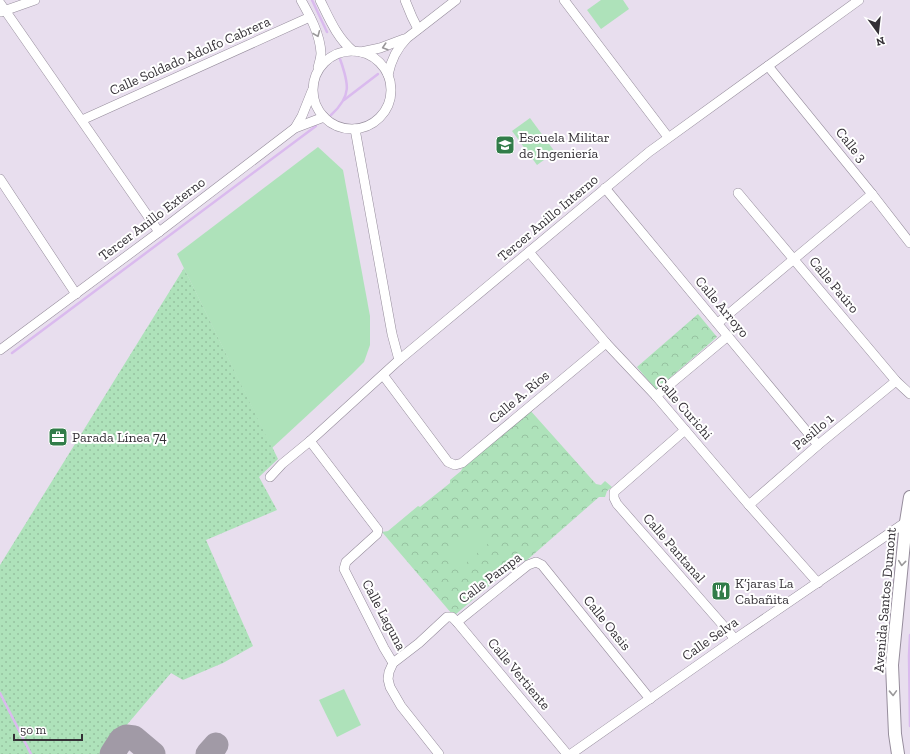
<svg xmlns="http://www.w3.org/2000/svg" width="910" height="754" viewBox="0 0 910 754" font-family="'Zilla Slab',serif">
<defs>
<pattern id="grass-dots" width="8" height="8" patternUnits="userSpaceOnUse"><rect width="8" height="8" fill="#aee2ba"/><path d="M2 2h.1M6 6h.1" fill="none" stroke="#96c2a0" stroke-width="1.8" stroke-linecap="round"/></pattern>
<pattern id="park-crowns" width="20" height="18" patternUnits="userSpaceOnUse"><rect width="20" height="18" fill="#aee2ba"/><path d="M2 6a3 3 0 1 1 6 0M12 15a3 3 0 1 1 6 0" fill="none" stroke="#96c2a0"/></pattern>
</defs>
<rect width="100%" height="100%" fill="#e8deee"/>
<!-- grass -->
<path fill="url(#grass-dots)" d="M184,268L278,459L259,477L277,510L206,540L253,646L223,663L183,680L171,673L102,754H0V565Z"/>
<!-- park -->
<g fill="url(#park-crowns)">
<path d="M698,314L717,337L656,390L637,367Z"/>
<path d="M529,409L596,484L601,485L605,481L612,487L607,491L605,497H599L526,561L521,559L456,614H452L382,532L388,531L418,506L420,507L450,483V480L461,471L463,467Z"/>
</g>
<!-- garden -->
<g fill="#aee2ba">
<path d="M601,0H623L629,9L601,29L587,10Z"/>
<path d="M530,118L555,152L537,165L512,131Z"/>
<path d="M318,147L343,170L370,316V345L364,362L352,374L272,448L177,254Z"/>
<path d="M476,524L491,541L460,568L445,551Z"/>
<path d="M344,689L361,725L337,737L319,700Z"/>
</g>
<g fill="none" stroke-linecap="round" stroke-linejoin="round">
<!-- stream -->
<g stroke="#dabaee" stroke-width="2.5">
<path d="M312,0L327,32"/>
<path d="M344,100L378,74"/>
<path d="M331,115C352,96 349,84 340,59"/>
<path d="M12,353L316,126"/>
<path d="M910,635L909,656L910,726"/>
<path d="M0,693L31,754"/>
</g>
<!-- taxiway -->
<g stroke="#a19aa6" stroke-width="25">
<path d="M112,754L121,740L126,737L134,738L153,754"/>
<path d="M208,754L216,745"/>
</g>
<defs>
<g id="minor">
<path d="M301,0C310,16 320,34 321,53C321,58 319,63 318,68"/>
<path d="M320,0C329,18 337,38 353,51"/>
<path d="M405,0L412,17L418,29"/>
<path d="M564,0L668,137"/>
<path d="M0,3L159,232"/>
<path d="M1,12L35,0"/>
<circle cx="352" cy="90" r="39"/>
<path d="M361,52L380,48L404,39"/>
<path d="M768,66L872,194L910,243"/>
<path d="M388,75C391,60 396,49 407,38L456,0"/>
<path d="M82,120L310,17"/>
<path d="M295,128L302,116L312,91"/>
<path d="M355,129L392,334L399,360"/>
<path d="M0,179L76,294"/>
<path d="M605,188L818,445"/>
<path d="M738,193L896,381L910,394"/>
<path d="M529,252L606,343L656,396L749,505L818,583"/>
<path d="M718,323L794,259L872,194"/>
<path d="M0,350L159,232L295,128L324,117"/>
<path d="M383,375L448,462L455,465L462,463L606,343"/>
<path d="M656,396L728,336"/>
<path d="M685,430L614,492V498L617,504L735,639"/>
<path d="M310,441L378,530L377,534L346,562L344,569L384,648L393,663"/>
<path d="M270,477L282,464L310,441L399,360L649,152L859,0"/>
<path d="M749,505L818,445L896,381"/>
<path d="M457,622L528,565L536,562L542,565L650,699"/>
<path d="M439,754L401,706L390,687L388,679L389,672L393,663L419,643L447,617H452L457,622L567,754"/>
<path d="M571,754L735,639L906,522"/>
</g>
<path id="major" d="M898,754L895,734L892,665L906,522L910,497"/>
</defs>
<!-- minor casing -->
<use href="#minor" stroke="#968d9c" stroke-width="10"/>
<!-- major casing -->
<use href="#major" stroke="#968d9c" stroke-width="14"/>
<!-- minor -->
<use href="#minor" stroke="#fff" stroke-width="9"/>
<!-- major -->
<use href="#major" stroke="#fff" stroke-width="12"/>
</g>
<!-- one-way arrows -->
<defs><path id="oneway-chevron" d="M-2-3.5L2.5 0L-2 3.5" fill="none" stroke-width="1.6" stroke-linecap="round" stroke-linejoin="round"/></defs>
<g stroke="#9a989a">
<use href="#oneway-chevron" transform="translate(317 34) rotate(68)"/>
<use href="#oneway-chevron" transform="translate(385 47) rotate(162)"/>
<use href="#oneway-chevron" transform="translate(902 563) rotate(96)"/>
<use href="#oneway-chevron" transform="translate(893 693) rotate(88)"/>
</g>
<!-- icons -->
<defs>
<symbol id="university-square" viewBox="-11 -11 22 22"><rect x="-9" y="-9" width="18" height="18" rx="4" fill="#317c49" stroke="#fff"/><path d="M0-5L7-2L0 1L-7-2ZM-4 1L0 2.5L4 1V4Q0 6-4 4Z" fill="#fff"/></symbol>
<symbol id="office-square" viewBox="-11 -11 22 22"><rect x="-9" y="-9" width="18" height="18" rx="4" fill="#317c49" stroke="#fff"/><path d="M-6-3h4V-5.5h4V-3h4V5H-6ZM-1-4.5V-3h2v-1.5ZM-6 0V1H6V0Z" fill="#fff"/></symbol>
<symbol id="restaurant-square" viewBox="-11 -11 22 22"><rect x="-9" y="-9" width="18" height="18" rx="4" fill="#317c49" stroke="#fff"/><path d="M-5-6h1v4h1v-4h1v4h1v-4h1v5L-1.5 .5V6h-2V.5L-5-1ZM5-6V6H3V1.5H1.5Q1.5-4 5-6Z" fill="#fff"/></symbol>
</defs>
<g fill-rule="evenodd">
<use href="#university-square" x="494" y="134" width="22" height="22"/>
<use href="#office-square" x="47" y="426" width="22" height="22"/>
<use href="#restaurant-square" x="710" y="580" width="22" height="22"/>
</g>
<g text-anchor="middle" dominant-baseline="central" stroke-width="4" stroke-linejoin="round" paint-order="stroke">
<!-- street labels -->
<g font-size="14" fill="#343036" stroke="#fff">
<text transform="translate(190 56) rotate(-24)">Calle Soldado Adolfo Cabrera</text>
<text transform="translate(851 145) rotate(51)">Calle 3</text>
<text transform="translate(548 218) rotate(-40)">Tercer Anillo Interno</text>
<text transform="translate(152 219) rotate(-37)">Tercer Anillo Externo</text>
<text transform="translate(834 285) rotate(50)">Calle Paúro</text>
<text transform="translate(722 307) rotate(50)">Calle Arroyo</text>
<text transform="translate(519 397) rotate(-40)">Calle A. Ríos</text>
<text transform="translate(684 408) rotate(49)">Calle Curichi</text>
<text transform="translate(813 432) rotate(-40)">Pasillo 1</text>
<text transform="translate(674 548) rotate(49)">Calle Pantanal</text>
<text transform="translate(490 578) rotate(-37)">Calle Pampa</text>
<text transform="translate(885 600) rotate(-85)">Avenida Santos Dumont</text>
<text transform="translate(384 615) rotate(62)">Calle Laguna</text>
<text transform="translate(607 623) rotate(51)">Calle Oasis</text>
<text transform="translate(710 639) rotate(-35)">Calle Selva</text>
<text transform="translate(519 674) rotate(50)">Calle Vertiente</text>
</g>
<!-- poi labels -->
<g font-size="14" fill="#343036" stroke="#fff" text-anchor="start">
<text x="519" y="137">Escuela Militar<tspan x="519" dy="16">de Ingeniería</tspan></text>
<text x="72" y="437">Parada Línea 74</text>
<text x="735" y="583">K’jaras La<tspan x="735" dy="16">Cabañita</tspan></text>
</g>
</g>
<!-- north arrow -->
<g transform="translate(878 32) rotate(165)" stroke="#ffffff" stroke-width="3" paint-order="stroke">
<path d="M0-3L7 15L0 10L-7 15Z" fill="#343036"/>
<text y="-6" font-size="11" font-weight="bold" text-anchor="middle" fill="#343036">N</text>
</g>
<!-- scale -->
<path d="M14 734v6h68v-6" fill="none" stroke="#343036" stroke-width="2"/>
<text x="20" y="734" font-size="12" fill="#343036" stroke="#ffffff" stroke-width="3" paint-order="stroke">50 m</text>
</svg>
